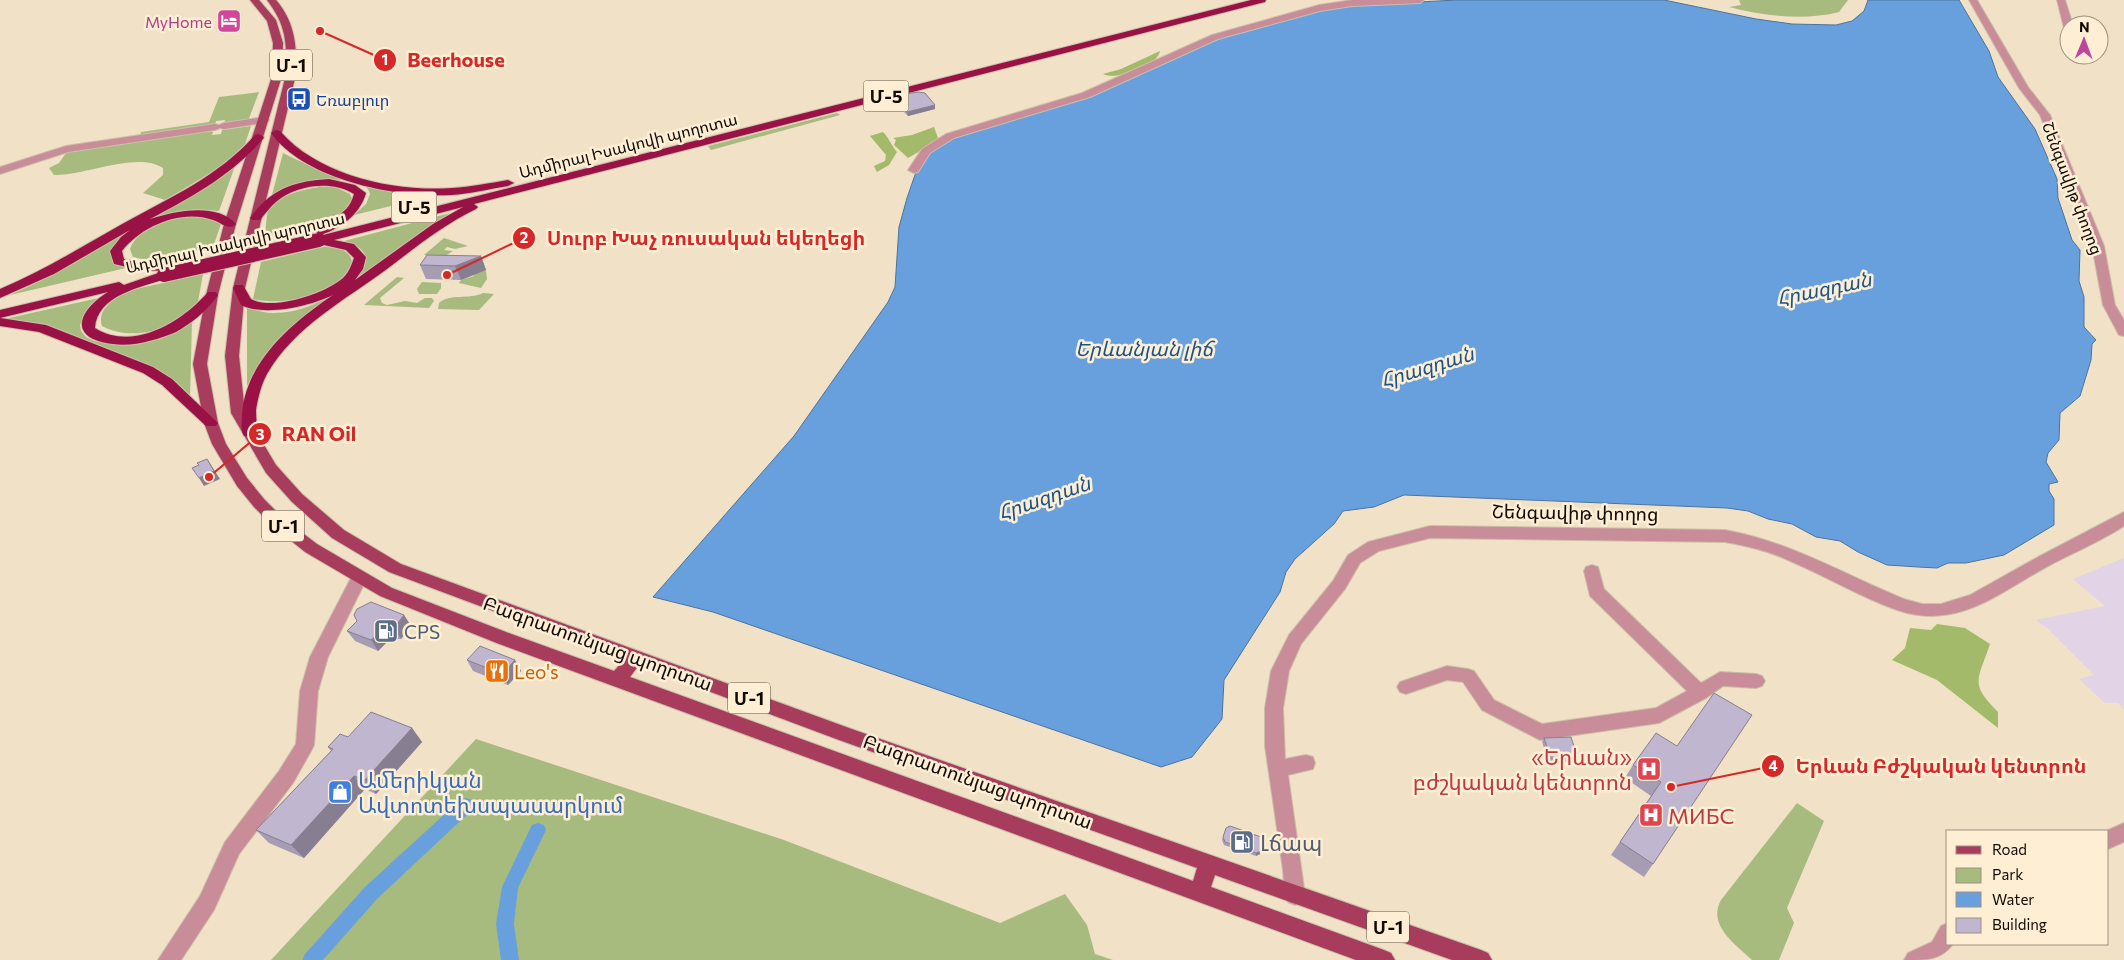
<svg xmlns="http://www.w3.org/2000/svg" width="2124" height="960" viewBox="0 0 2124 960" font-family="Commissioner,'Noto Sans Armenian',sans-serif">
<rect width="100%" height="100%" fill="#f0e1c7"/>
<!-- industrial -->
<path fill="#e2d3e6" d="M2124,558V709L2118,703H2105L2079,679L2094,675L2047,628L2036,620L2105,606L2073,579Z"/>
<!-- green -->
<g fill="#a8bb7e">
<path d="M1739,0H1848L1839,12C1804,21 1763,16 1729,7L1741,5Z"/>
<path d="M259,92L248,121L224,124L225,120L216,121L215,125L140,136L141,132L209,122L219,97Z"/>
<path d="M837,113L840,115L711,150L708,146Z"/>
<path d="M251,126L245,144L227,163L165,200L143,193L163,175V168C137,151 85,176 54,175L49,168L59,163L66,153L71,152L210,131L213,132L212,135L221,134L222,130Z"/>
<path d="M283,153C312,168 361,187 394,191C411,194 427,193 444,193L354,215L366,204L370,194C364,167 288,185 272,195Z"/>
<path d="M235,166L219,211C207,210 196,209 184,211C163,214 114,232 111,255L114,262L126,268L10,295L49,277Z"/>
<path d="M319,187H335L350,194L353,201C340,227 291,230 265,236C266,228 266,218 268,211C274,196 305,189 319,187Z"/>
<path d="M450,213L292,327L259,364L247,386V307C255,310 264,313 273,313C286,313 300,310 312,305C336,296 399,257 344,241Z"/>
<path d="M192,216L208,217L221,224L213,247C188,252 157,264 133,257L130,249C139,226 171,219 192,216Z"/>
<path d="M444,238L468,246L455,249L447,247L444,250L453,251L442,258L424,255Z"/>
<path d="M323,247C358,245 361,271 333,286C308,299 280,305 253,299L261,262Z"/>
<path d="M482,267L486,271L487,279L481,288L459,283L461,280L474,276V271Z"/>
<path d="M203,274L197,307C190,312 182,319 174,323C154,334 123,338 102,326C96,308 117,297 131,290Z"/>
<path d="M397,277L404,278L380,298L382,303L387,305L405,301L417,303L425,298H432L434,301L429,308L364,305Z"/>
<path d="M422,282L441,283V288L437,294H419L417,289Z"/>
<path d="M483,293L494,294L479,310L438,309L439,303C450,293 469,300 483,293Z"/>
<path d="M103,297L89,307L80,325L81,331L86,337L94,341L114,344L192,321L190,399L174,380L149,365L51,328L22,321L0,320Z"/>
<path d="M476,739L784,840L1000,923L1065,894L1087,925L1095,954L1113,960H271Z"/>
<path d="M1797,803L1824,821L1787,908L1794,923L1779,960H1752C1735,944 1707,925 1721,900Z"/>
</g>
<!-- forest -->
<g fill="#a2ba6a">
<path d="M1160,51C1158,66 1115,81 1103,74L1121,69Z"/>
<path d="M934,127L938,138L934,143L908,158L894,145L896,140L893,138L912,135Z"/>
<path d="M883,132C889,138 891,145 897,152L889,165L877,172L874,166L885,161L886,155L870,136Z"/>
<path d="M1937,624L1965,628L1990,644C1978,680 1969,683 1998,712V728L1937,680L1892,660L1905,648L1910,628L1931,630Z"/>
</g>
<!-- water -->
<path fill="#68a0de" stroke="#4e739d" d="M1457,0H1664L1756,19L1792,24L1836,25L1852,21L1864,11L1868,0H1959L1989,51L1998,77L2035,129L2057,179L2058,198L2072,240L2080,250L2079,281L2084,297V327L2096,340L2092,344L2091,360L2080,396L2060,413L2059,440L2048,453L2046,462L2058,482L2049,484V491L2054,499V525L2004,555L1966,563H1948L1937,568L1918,567L1887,565L1858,552L1840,541L1816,537L1792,524L1768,519L1748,511L1727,508L1404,495L1374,507L1343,511L1334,524L1295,559L1286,572L1280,592L1224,680L1222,719L1192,757L1161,767L713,612L653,597L794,436L888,302L895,287L899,227L907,198L916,172L935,146L963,134L1091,96L1215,40L1312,12L1358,5Z"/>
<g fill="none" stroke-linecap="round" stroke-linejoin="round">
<!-- canal -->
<g fill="#68a0de" fill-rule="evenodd">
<path d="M466,798L472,800L474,805L472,810L377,899L323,960H302L305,954L365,887L460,800Z"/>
<path d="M538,823L544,825L546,830L518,888L514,924L519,960H501L496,924L502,887L532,825Z"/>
</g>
<defs>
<g id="minor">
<path d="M1352,0H1424L1420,3L1352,6L1320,11L1218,39L1090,97L954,138L930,153L918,172L914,173L908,170L922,149L946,134L1082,93L1212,35L1319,5Z"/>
<path d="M1969,0H1977L2028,87L2050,115L2104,246L2115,305L2124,320V336L2119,335L2103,305L2092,246L2040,115L2019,88Z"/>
<path d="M2057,0H2065L2073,25H2069V31L2064,28Z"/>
<path d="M264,117L268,118L269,120L268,122L224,129L220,128L215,130L68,152L0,174V167L66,146L215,124L219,125L224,123Z"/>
<path d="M2124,512V526C2101,541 2075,552 2050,565C2000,592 1958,631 1897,610C1860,597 1826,576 1790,561C1769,551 1748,546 1725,542L1430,538L1379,551L1360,563L1345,589L1301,644L1289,671L1283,708L1285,759L1306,755L1313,757L1315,763L1313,769L1288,775L1305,895L1302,902L1295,905L1288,902L1285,895L1283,870L1265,746V708L1271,671L1289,635L1333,581L1348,555L1368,542L1430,526L1725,530C1791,542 1843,574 1904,599L1922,604H1941L1970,595L2038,557Z"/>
<path d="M1592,565L1598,567L1604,589L1701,683L1720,672L1756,674L1762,676L1765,681L1762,686L1756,688L1723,686L1706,698L1659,723L1540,740L1482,710L1463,682L1447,680L1406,694L1400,692L1397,687L1400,682L1406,680L1447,666L1468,669L1474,671L1494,700L1542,724L1656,708L1687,691L1590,596L1584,571L1586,567Z"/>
<path d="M359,572L365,574L367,578L328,657L318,691L314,745L311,751L293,783L239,854L214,910L181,960H158L200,896L225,842L279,771L296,744L300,691L310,657L353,574Z"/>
<path d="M2124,823V842L2108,849V831H2106Z"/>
<path d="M1948,923V944H1953C1941,960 1928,960 1904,960L1908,953L1932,942L1941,926Z"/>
</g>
<path id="major" d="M250,0H259L276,20L283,43L282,76L236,224L218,295L207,364L218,423L226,444L247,478L264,499L284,519L317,544L392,588L506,632L614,671L624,660L389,572L332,538L292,502L266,473L231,413L225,356L233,288L286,74C287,42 286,25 267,0H276C295,22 297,46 296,74L245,288L239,356L245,413L276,465L302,494L344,530L401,564L849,728L1481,950L1488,953L1492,960H1452L1215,875L1211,887L1384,950L1391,953L1395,960H1356L494,642L380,596L305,552L274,527L254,507L237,486L212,444L204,423L193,364L206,295L224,224L272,76L273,43L267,21ZM639,665L839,740L1197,868L1193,881L630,677Z"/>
<g id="highway">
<path d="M1251,0H1266L1265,2L474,204L478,207L476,209C443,225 416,247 387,269C345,300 294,327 267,374C261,385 258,398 256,410C256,418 258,430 254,436H244C240,430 242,421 242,414C246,361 292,323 333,295C310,306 265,317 241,305L233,288L235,285H243L251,299C273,311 325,294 343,278C349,272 351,266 354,258L346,250L315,243L313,240L315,237ZM463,207L433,224L355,280L363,269L366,257L354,244L334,240Z"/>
<path d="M276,130L280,131C319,176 394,192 452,188C471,187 489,183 508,180L514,183L508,186C489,189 470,194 451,195C396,198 305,180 271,133Z"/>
<path d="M259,134L264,137L263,139C232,175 192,197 150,219C174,211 217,202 236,224L234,226C226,229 220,222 213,220C181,209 142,226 122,251L124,259L134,262L166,265L168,268L166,271L140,270L114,264L110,251L121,237L130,230L54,274L0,298V289C43,271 83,246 124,223C171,197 219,176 255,135Z"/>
<path d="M329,179L355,185L366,193C360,215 339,230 317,236L311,232C326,216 347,220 354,194C331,180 296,185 276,202C270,207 265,214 260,220H252L250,218C271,189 294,181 329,179Z"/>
<path d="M164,271L168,272L170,275L168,278C142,287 97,295 95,328C133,352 182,322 208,292H216L218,295L216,298C205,312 192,323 176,332C157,340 133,347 113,344C68,339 77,311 108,292L0,318V310L119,282L124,285Z"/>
<path d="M0,318L46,325L153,367L172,379L218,423L216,426H206L162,385L143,373L39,332L0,326Z"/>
</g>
</defs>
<!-- minor casing -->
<use href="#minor" stroke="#ccbfa8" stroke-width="2"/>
<!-- major casing -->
<use href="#major" stroke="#ccbfa8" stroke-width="2"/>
<!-- highway casing -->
<use href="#highway" stroke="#ccbfa8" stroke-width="2"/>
<!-- minor -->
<use href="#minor" fill="#c98c99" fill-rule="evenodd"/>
<!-- major -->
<use href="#major" fill="#a83c5c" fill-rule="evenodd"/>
<!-- highway -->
<use href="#highway" fill="#9a1146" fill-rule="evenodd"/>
<defs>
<path id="highway-bridge" d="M164,275L319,240"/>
</defs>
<!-- highway-bridge casing -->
<use href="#highway-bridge" stroke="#ccbfa8" stroke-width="16" stroke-linecap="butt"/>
<!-- highway-bridge -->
<use href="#highway-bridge" stroke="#9a1146" stroke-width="14"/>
</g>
<!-- wall -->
<g fill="#a69db2">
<path d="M899,104L935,109L908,116L899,107Z"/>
<path d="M481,256L486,270L461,280L426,279L420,265Z"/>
<path d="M404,615L411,626L401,639H390L378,651L355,641L347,631Z"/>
<path d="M467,660H515L521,671L508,685L473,671Z"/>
<path d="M412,728L422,742L376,794L365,789L304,858L269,843L256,830L331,751L328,747L348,737Z"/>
<path d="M1544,738L1578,758L1576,762H1549L1542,742Z"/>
<path d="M1677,746L1653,864L1644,877L1611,855L1651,796L1625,778L1633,765Z"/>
<path d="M1223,837L1260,854L1256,856L1224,845L1222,840Z"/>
</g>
<!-- shaded-wall -->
<g fill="#877f91">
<path d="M935,105V109L908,116L907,112Z"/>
<path d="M481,256L486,270L461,280L455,266Z"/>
<path d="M207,459L220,479L204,486L199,478Z"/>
<path d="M404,615L411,626L401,639L394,628Z"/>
<path d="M383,629L390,639L378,651L371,640Z"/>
<path d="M515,660L521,671L508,685L502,674Z"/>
<path d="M412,728L422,742L376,794L365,780Z"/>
<path d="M354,776L365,789L304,858L291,845Z"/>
<path d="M1264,841L1260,854L1256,856V853Z"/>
</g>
<!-- building -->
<g fill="#c1b6cf" stroke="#877f91">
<path d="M918,92L925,93L935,105L907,112L899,104L901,96L905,94Z"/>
<path d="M427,255L481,256L455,266L420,265Z"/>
<path d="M207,459L214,471L199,478L192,468L199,465L197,463Z"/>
<path d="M371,602L404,615L394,628L383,629L371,640L347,631L357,621L354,615L357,609Z"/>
<path d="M480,646L515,660L502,674L467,660Z"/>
<path d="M1714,693L1752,715L1653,864L1620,842L1661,782L1633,765L1656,733L1677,746Z"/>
<path d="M371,712L412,728L365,780L354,776L291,845L256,830L333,749L328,747L340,734L348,737Z"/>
<path d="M1571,737L1578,758H1551L1544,738Z"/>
<path d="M1230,826L1261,837L1264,841L1261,851L1256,853L1225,842L1223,837L1226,828Z"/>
</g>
<!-- icons -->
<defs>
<symbol id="hotel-square" viewBox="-11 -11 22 22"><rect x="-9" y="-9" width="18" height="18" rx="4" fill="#d1479c" stroke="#fdeed4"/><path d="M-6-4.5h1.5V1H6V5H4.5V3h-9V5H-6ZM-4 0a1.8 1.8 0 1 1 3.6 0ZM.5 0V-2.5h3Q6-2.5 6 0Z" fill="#fff"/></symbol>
<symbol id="bus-square" viewBox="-11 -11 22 22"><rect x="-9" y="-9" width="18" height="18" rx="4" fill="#1a4fb4" stroke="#fdeed4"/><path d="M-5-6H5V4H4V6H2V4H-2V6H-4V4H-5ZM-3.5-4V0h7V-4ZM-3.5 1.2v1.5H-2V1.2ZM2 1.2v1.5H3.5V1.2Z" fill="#fff"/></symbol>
<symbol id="fuel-square" viewBox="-11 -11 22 22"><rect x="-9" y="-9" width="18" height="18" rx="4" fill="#5c6f8a" stroke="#fdeed4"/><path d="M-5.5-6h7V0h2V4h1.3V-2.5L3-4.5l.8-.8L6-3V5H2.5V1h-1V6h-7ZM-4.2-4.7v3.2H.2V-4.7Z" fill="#fff"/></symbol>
<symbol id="restaurant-square" viewBox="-11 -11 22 22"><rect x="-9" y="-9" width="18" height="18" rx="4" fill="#e8710a" stroke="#fdeed4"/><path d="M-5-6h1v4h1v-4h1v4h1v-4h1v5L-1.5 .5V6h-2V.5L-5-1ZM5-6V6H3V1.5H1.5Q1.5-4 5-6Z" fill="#fff"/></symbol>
<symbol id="hospital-square" viewBox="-11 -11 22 22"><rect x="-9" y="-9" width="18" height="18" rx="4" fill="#e0444e" stroke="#fdeed4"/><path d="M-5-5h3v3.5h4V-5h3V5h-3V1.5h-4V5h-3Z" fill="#fff"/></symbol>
<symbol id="shop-square" viewBox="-11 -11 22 22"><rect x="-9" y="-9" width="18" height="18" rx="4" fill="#3f7fe0" stroke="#fdeed4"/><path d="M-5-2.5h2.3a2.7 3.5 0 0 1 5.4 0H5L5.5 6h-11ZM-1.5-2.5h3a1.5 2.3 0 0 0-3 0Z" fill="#fff"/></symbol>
</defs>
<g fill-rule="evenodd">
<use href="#hotel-square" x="215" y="7" width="28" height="28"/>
<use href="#bus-square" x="285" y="85" width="28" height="28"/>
<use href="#fuel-square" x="372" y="617" width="28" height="28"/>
<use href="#restaurant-square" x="483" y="657" width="28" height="28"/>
<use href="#hospital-square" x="1635" y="755" width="28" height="28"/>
<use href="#shop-square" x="326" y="778" width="28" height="28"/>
<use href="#hospital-square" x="1637" y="801" width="28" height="28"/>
<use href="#fuel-square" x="1228" y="828" width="28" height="28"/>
</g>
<g text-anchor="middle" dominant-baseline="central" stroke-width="5" stroke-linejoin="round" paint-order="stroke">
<!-- far-hotel labels -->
<g font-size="16" fill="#b23c85" stroke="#fdeed4" text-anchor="end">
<text x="212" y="21">MyHome</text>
</g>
<!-- far-transit labels -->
<g font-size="16" fill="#164399" stroke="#fdeed4" text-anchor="start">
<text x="316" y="99">Եռաբլուր</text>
</g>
<!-- far-street labels -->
<g font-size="16" fill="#100b04" stroke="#fdeed4">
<text transform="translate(628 145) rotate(-14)">Ադմիրալ Իսակովի պողոտա</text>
<text transform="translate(2073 188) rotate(69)">Շենգավիթ փողոց</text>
<text transform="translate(235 242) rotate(-13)">Ադմիրալ Իսակովի պողոտա</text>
</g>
<!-- shield labels -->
<g fill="#fdeed4" stroke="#574f42" stroke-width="1">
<rect x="270" y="49.5" width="42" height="31" rx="4"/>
<rect x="863.5" y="80.5" width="45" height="31" rx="4"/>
<rect x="391.5" y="191.5" width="45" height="31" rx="4"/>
<rect x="262" y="510.5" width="42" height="31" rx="4"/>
<rect x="728" y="682.5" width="42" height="31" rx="4"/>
<rect x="1367" y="911.5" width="42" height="31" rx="4"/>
</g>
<g font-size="18" font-weight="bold" fill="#100b04">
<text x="291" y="65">Մ-1</text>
<text x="886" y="96">Մ-5</text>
<text x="414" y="207">Մ-5</text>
<text x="283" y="526">Մ-1</text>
<text x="749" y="698">Մ-1</text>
<text x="1388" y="927">Մ-1</text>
</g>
<!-- street labels -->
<g font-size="19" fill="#100b04" stroke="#fdeed4">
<text transform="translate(1575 512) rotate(1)">Շենգավիթ փողոց</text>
<text transform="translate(598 643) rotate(20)">Բագրատունյաց պողոտա</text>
<text transform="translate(978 781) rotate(20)">Բագրատունյաց պողոտա</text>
</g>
<!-- service labels -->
<g font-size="19" fill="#4e5e75" stroke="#fdeed4" text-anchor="start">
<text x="404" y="631">CPS</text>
</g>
<!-- food labels -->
<g font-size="19" fill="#c56008" stroke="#fdeed4" text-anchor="start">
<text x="514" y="671">Leo's</text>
</g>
<!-- water labels -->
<g font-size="20" font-style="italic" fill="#1b548d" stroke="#fdeed4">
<text transform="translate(1824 288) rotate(-12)">Հրազդան</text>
<text x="1144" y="348">Երևանյան լիճ</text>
<text transform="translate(1427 366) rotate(-17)">Հրազդան</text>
<text transform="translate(1044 497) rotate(-19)">Հրազդան</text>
</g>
<!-- near-health labels -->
<g font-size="22" fill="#be3a42" stroke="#fdeed4" text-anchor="end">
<text x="1632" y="756">«Երևան»<tspan x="1632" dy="25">բժշկական կենտրոն</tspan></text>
<text x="1668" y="815" text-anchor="start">МИБС</text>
</g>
<!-- near-shop labels -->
<g font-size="22" fill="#366cbe" stroke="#fdeed4" text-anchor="start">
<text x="358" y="779">Ամերիկյան<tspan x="358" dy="25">Ավտոտեխսպասարկում</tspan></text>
</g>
<!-- near-service labels -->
<g font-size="22" fill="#4e5e75" stroke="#fdeed4" text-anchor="start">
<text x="1260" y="842">Լճապ</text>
</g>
</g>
<!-- callouts -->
<path fill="none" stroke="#d62828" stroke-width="2" d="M320 31L385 60M447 275L524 238M209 477L260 434M1671 787L1773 766"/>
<g fill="#d62828" stroke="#fdeed4" stroke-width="2">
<circle cx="320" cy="31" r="5"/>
<circle cx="447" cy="275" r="5"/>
<circle cx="209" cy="477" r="5"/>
<circle cx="1671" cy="787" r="5"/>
<circle cx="385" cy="60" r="12"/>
<circle cx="524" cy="238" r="12"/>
<circle cx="260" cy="434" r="12"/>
<circle cx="1773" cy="766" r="12"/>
</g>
<g font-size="15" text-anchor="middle" font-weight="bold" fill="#fff">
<text x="385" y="65">1</text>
<text x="524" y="243">2</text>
<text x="260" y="440">3</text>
<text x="1773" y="771">4</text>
</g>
<g font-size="20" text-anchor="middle" font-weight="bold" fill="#d62828" stroke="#fdeed4" stroke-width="5" stroke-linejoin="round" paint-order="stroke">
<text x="456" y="67">Beerhouse</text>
<text x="706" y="245">Սուրբ Խաչ ռուսական եկեղեցի</text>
<text x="319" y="441">RAN Oil</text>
<text x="1941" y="773">Երևան Բժշկական կենտրոն</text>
</g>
<!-- legend -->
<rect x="1946" y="830" width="162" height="115" fill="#fdeed4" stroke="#9e9381"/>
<rect x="1956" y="846" width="25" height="8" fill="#a83c5c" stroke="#9e9381"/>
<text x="1992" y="855" font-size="15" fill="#100b04">Road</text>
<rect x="1956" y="868" width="25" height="15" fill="#a8bb7e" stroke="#9e9381"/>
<text x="1992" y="880" font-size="15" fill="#100b04">Park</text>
<rect x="1956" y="892" width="25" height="15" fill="#68a0de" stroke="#9e9381"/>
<text x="1992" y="905" font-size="15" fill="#100b04">Water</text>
<rect x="1956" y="918" width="25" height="15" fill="#c1b6cf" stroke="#9e9381"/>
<text x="1992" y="930" font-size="15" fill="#100b04">Building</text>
<!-- north arrow -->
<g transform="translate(2084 40) rotate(1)"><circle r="24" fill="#fdeed4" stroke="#9e9381"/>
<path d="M0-4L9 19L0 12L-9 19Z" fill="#bd469b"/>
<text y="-8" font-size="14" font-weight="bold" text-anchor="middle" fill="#100b04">N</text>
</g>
</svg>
